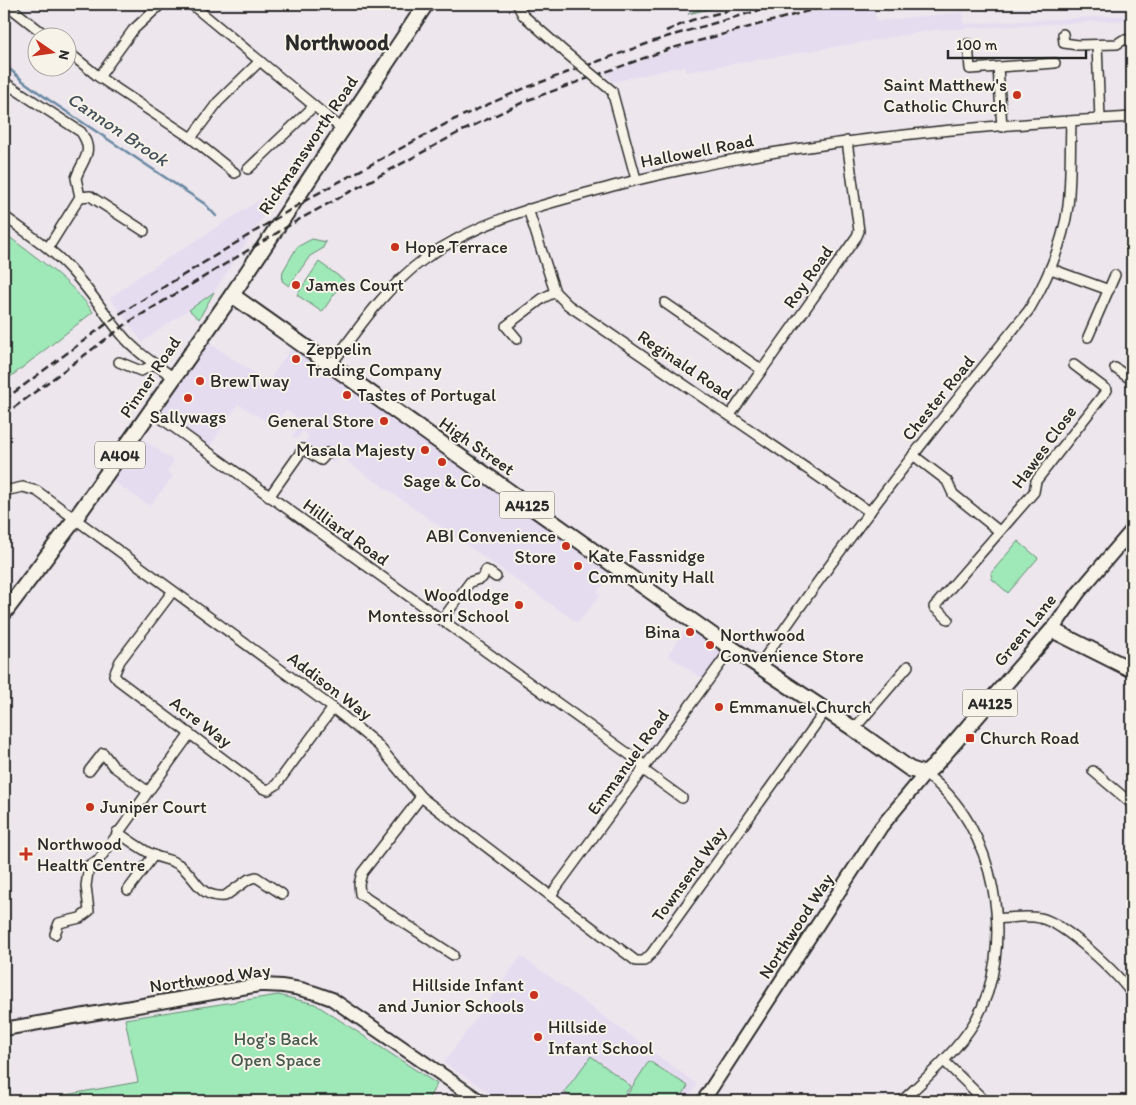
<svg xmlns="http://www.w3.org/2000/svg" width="1136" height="1105" viewBox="0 0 1136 1105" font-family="Itim,sans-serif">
<rect width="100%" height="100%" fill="#ede6ed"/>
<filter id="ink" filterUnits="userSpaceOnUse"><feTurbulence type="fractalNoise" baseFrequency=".02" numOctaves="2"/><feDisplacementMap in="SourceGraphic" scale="10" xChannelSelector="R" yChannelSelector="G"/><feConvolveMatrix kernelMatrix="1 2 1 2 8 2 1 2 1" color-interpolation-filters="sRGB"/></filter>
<g filter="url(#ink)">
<!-- built -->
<g fill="#e6dcf0">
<path d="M840,4H873L877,21L963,12L964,24L1130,15V20L935,30L686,72L684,66L613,82L606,73L676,48Z"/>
<path d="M269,194L273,201L214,292L142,342L110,298L138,277Z"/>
<path d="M200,337L268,382L296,341L615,571L597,592L600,595L578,623L349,463L345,452L333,463L328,459L332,452L325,447L320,453L305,442L309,436L302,431L297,439L292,436L302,421L286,410L274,426L238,404L203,456L153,421L141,438L174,461L167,471L173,476L150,506L105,476Z"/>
<path d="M690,623L728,648L705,680L668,655Z"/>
<path d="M521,956L697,1084L690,1095V1101H502L444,1063Z"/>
</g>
<!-- green -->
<g fill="#9fe8b8" stroke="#658a72">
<path d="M711,4H731L688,14Z"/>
<path d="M4,233C35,257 70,279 93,312L4,382Z"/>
<path d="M312,239L326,242L322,249L310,256L289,286L282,281L283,271L297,247Z"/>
<path d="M319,262L344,280L322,312L297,295Z"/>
<path d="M214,292L199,319L189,310Z"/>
<path d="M1018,541L1038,558L1008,593L992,579L991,573Z"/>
<path d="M278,995L315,1004L437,1084L427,1101H31L138,1082L125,1019Z"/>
<path d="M591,1056L631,1086L619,1101H576L564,1092Z"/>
<path d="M649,1061L688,1086L679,1101H623Z"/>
</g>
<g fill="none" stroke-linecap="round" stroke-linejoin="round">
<!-- stream -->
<path stroke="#6a89a2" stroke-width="2.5" d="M4,64L23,81L49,100L205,204L216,216"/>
<defs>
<g id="street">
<path d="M6,4L49,38"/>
<path d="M191,4L342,129"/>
<path d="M517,4L523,15L566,53"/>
<path d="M1063,34L1064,43L1078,45L1117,44L1123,40H1132"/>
<path d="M968,44L970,69L1055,63"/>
<path d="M1097,45L1100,119"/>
<path d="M68,52L99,77L191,138L235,173"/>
<path d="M998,67L1002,127"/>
<path d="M99,77L133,30L161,4"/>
<path d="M4,82L81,132C95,153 83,158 76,178L80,197L48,248"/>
<path d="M612,91L636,179"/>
<path d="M191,138L218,102L260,61"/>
<path d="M248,169L314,106"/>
<path d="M80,197L90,196L144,231"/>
<path d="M528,209L555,292L568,305L870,512"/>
<path d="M4,216C27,233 51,248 70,269C90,290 104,313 122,335C136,352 155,364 173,377"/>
<path d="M1051,269L1109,290"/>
<path d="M665,303L762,370"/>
<path d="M1088,337L1115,275"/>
<path d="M517,339L506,326L543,298L555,292"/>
<path d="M119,362L141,371L155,364"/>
<path d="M331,365C358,329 386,287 423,260C483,217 547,204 617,185C650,176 682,170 715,163C853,136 993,125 1132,117"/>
<path d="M1115,368L1132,380"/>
<path d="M151,411L644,765"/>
<path d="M730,415L857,236L859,231L847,141"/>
<path d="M913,455L947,481L953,494L999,531"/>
<path d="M4,491L23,487L37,491L333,708L378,745L421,797L636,961H644L651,954L826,710"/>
<path d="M269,497L303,449L321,460L327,453"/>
<path d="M173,591L120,661L114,675L118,680L262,788L268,790L276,785L333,708"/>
<path d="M948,619L934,607L1034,492L1036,481L1107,390L1074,365"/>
<path d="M442,620L470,582L482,578L486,570L496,577"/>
<path d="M759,666C842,543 935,426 1029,310C1048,278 1063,244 1068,206C1071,179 1070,149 1071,122"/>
<path d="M854,729L908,666"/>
<path d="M642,769L682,798"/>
<path d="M89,771L103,753L113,766L147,791"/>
<path d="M1093,771L1132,804"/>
<path d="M421,797L362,873L359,884L360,894L453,955"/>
<path d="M117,832C129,840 141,849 153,855C164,860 173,859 182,867C198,880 199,898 225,896L249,879L256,877L282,894"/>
<path d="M128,890L154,855"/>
<path d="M551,895L732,648"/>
<path d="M997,919C1011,918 1027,915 1040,918C1065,923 1117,973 1132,994"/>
<path d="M55,934L59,923L80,918L89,911L86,886L89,865L98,861L190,734"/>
<path d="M944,1061L985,1101"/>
<path d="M902,1101C927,1077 955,1053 974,1023C1018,949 997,824 925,774"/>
<path d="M1128,1101L1132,1100"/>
</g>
<g id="secondary">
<path d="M1052,630L1079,592L1132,530"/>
<path d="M4,1029L259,985C285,984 308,989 332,999L480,1101"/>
<path d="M703,1101L881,827L925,774"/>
</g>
<g id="primary">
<path d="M232,295L715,637L854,729L910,769L925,774L934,766L1052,630L1132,670"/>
<path d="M4,613L75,519L232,295L426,4"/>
</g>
</defs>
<!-- street casing -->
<use href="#street" stroke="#2b2b2b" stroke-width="12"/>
<!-- secondary casing -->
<use href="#secondary" stroke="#2b2b2b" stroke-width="16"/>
<!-- primary casing -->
<use href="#primary" stroke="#2b2b2b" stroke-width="18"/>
<!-- street -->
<use href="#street" stroke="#f7f3e8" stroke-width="9"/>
<!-- secondary -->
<use href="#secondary" stroke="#f7f3e8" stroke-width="12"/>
<!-- primary -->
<use href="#primary" stroke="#f7f3e8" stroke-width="14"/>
<!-- rail -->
<g stroke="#2b2b2b" stroke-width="2.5" stroke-dasharray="8 4" stroke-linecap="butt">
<path d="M666,31L692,20L727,11"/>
<path d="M4,400L121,313L313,196L453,120L525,88L599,61L666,37L781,4"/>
<path d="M4,415L129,322L300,219L458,133L528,100L669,49L834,4"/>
</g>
<defs>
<path id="street-bridge" d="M566,53L612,91"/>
</defs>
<!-- street-bridge casing -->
<use href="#street-bridge" stroke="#2b2b2b" stroke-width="12" stroke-linecap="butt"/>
<!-- street-bridge -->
<use href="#street-bridge" stroke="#f7f3e8" stroke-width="9"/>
</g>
</g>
<!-- markers -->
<g fill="#c8321e" stroke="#f7f3e8" stroke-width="2">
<circle cx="1017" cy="95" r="5"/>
<circle cx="395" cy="247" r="5"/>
<circle cx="296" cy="285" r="5"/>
<circle cx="296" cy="359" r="5"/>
<circle cx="200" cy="381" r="5"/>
<circle cx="347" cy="395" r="5"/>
<circle cx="188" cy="398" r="5"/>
<circle cx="384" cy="421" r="5"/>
<circle cx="425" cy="450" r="5"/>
<circle cx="442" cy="462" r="5"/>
<circle cx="566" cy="546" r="5"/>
<circle cx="578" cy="566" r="5"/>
<circle cx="519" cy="605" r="5"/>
<circle cx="690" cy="632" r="5"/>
<circle cx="710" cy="645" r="5"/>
<circle cx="719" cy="707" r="5"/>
<rect x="965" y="733" width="10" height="10" rx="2.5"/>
<circle cx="90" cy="807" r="5"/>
<path d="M23.5 846.5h5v5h5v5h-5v5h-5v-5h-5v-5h5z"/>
<circle cx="534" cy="995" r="5"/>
<circle cx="538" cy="1037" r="5"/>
</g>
<g text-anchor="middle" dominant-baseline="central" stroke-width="4" stroke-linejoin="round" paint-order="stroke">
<!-- shield labels -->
<g fill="#f7f3e8" stroke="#686764" stroke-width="1">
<rect x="95" y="441.5" width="50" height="27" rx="4"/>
<rect x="499.5" y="491.5" width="55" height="27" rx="4"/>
<rect x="962.5" y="689.5" width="55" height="27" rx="4"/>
</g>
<g font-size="16" font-weight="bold" fill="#2b2b2b">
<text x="120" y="455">A404</text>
<text x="527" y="505">A4125</text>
<text x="990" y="703">A4125</text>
</g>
<!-- poi labels -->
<g font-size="18" fill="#2b2b2b" stroke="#f7f3e8" text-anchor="start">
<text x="1007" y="85" text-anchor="end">Saint Matthew's<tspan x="1007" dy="21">Catholic Church</tspan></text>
<text x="405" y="247">Hope Terrace</text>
<text x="306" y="285">James Court</text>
<text x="306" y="349">Zeppelin<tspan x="306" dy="21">Trading Company</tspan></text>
<text x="210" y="381">BrewTway</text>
<text x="357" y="395">Tastes of Portugal</text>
<text x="188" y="417" text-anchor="middle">Sallywags</text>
<text x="374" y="421" text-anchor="end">General Store</text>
<text x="415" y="450" text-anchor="end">Masala Majesty</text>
<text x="442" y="481" text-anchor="middle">Sage &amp; Co</text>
<text x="556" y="536" text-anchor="end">ABI Convenience<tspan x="556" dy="21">Store</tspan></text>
<text x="588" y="556">Kate Fassnidge<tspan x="588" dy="21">Community Hall</tspan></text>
<text x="509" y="595" text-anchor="end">Woodlodge<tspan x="509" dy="21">Montessori School</tspan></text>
<text x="680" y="632" text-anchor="end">Bina</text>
<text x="720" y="635">Northwood<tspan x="720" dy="21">Convenience Store</tspan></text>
<text x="729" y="707">Emmanuel Church</text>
<text x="980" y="738">Church Road</text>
<text x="100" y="807">Juniper Court</text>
<text x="37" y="844">Northwood<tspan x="37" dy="21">Health Centre</tspan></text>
<text x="524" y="985" text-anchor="end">Hillside Infant<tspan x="524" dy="21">and Junior Schools</tspan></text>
<text x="548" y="1027">Hillside<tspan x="548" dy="21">Infant School</tspan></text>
</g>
<!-- street labels -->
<g font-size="18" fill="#2b2b2b" stroke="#f7f3e8">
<text transform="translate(308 145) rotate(-56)">Rickmansworth Road</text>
<text transform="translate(697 151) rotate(-11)">Hallowell Road</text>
<text transform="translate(808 277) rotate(-55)">Roy Road</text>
<text transform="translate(685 365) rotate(34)">Reginald Road</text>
<text transform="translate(150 377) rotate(-56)">Pinner Road</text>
<text transform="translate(938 398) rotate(-51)">Chester Road</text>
<text transform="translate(477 446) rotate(35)">High Street</text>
<text transform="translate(1044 447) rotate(-54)">Hawes Close</text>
<text transform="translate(346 532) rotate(36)">Hilliard Road</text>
<text transform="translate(1025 630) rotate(-51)">Green Lane</text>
<text transform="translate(330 686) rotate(37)">Addison Way</text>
<text transform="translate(201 722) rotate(37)">Acre Way</text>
<text transform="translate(628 762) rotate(-54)">Emmanuel Road</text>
<text transform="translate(689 874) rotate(-54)">Townsend Way</text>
<text transform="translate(796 926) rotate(-57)">Northwood Way</text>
<text transform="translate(210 978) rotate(-8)">Northwood Way</text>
</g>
<!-- park labels -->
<g font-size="18" fill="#485a4e" stroke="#f7f3e8">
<text x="276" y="1039">Hog's Back<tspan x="276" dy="21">Open Space</tspan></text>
</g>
<!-- water labels -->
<g font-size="19" font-style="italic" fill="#45525c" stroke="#f7f3e8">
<text transform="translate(118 129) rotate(34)">Cannon Brook</text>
</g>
<!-- district labels -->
<g font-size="22" font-weight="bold" fill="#2b2b2b" stroke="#f7f3e8">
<text x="337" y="42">Northwood</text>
</g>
</g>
<!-- margin -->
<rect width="1136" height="1105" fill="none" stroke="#f7f3e8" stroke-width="20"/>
<rect x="10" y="10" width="1116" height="1085" fill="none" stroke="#2b2b2b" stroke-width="2" filter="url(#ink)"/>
<!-- north arrow -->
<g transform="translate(52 52) rotate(103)"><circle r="24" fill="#f7f3e8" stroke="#a5a39c"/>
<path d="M0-4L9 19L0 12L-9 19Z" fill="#c8321e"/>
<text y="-8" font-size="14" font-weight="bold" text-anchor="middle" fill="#2b2b2b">N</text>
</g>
<!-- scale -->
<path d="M948 50v8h138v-8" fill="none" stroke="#2b2b2b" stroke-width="2.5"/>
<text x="956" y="50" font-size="15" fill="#2b2b2b" stroke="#f7f3e8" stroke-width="4" paint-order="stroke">100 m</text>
</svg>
